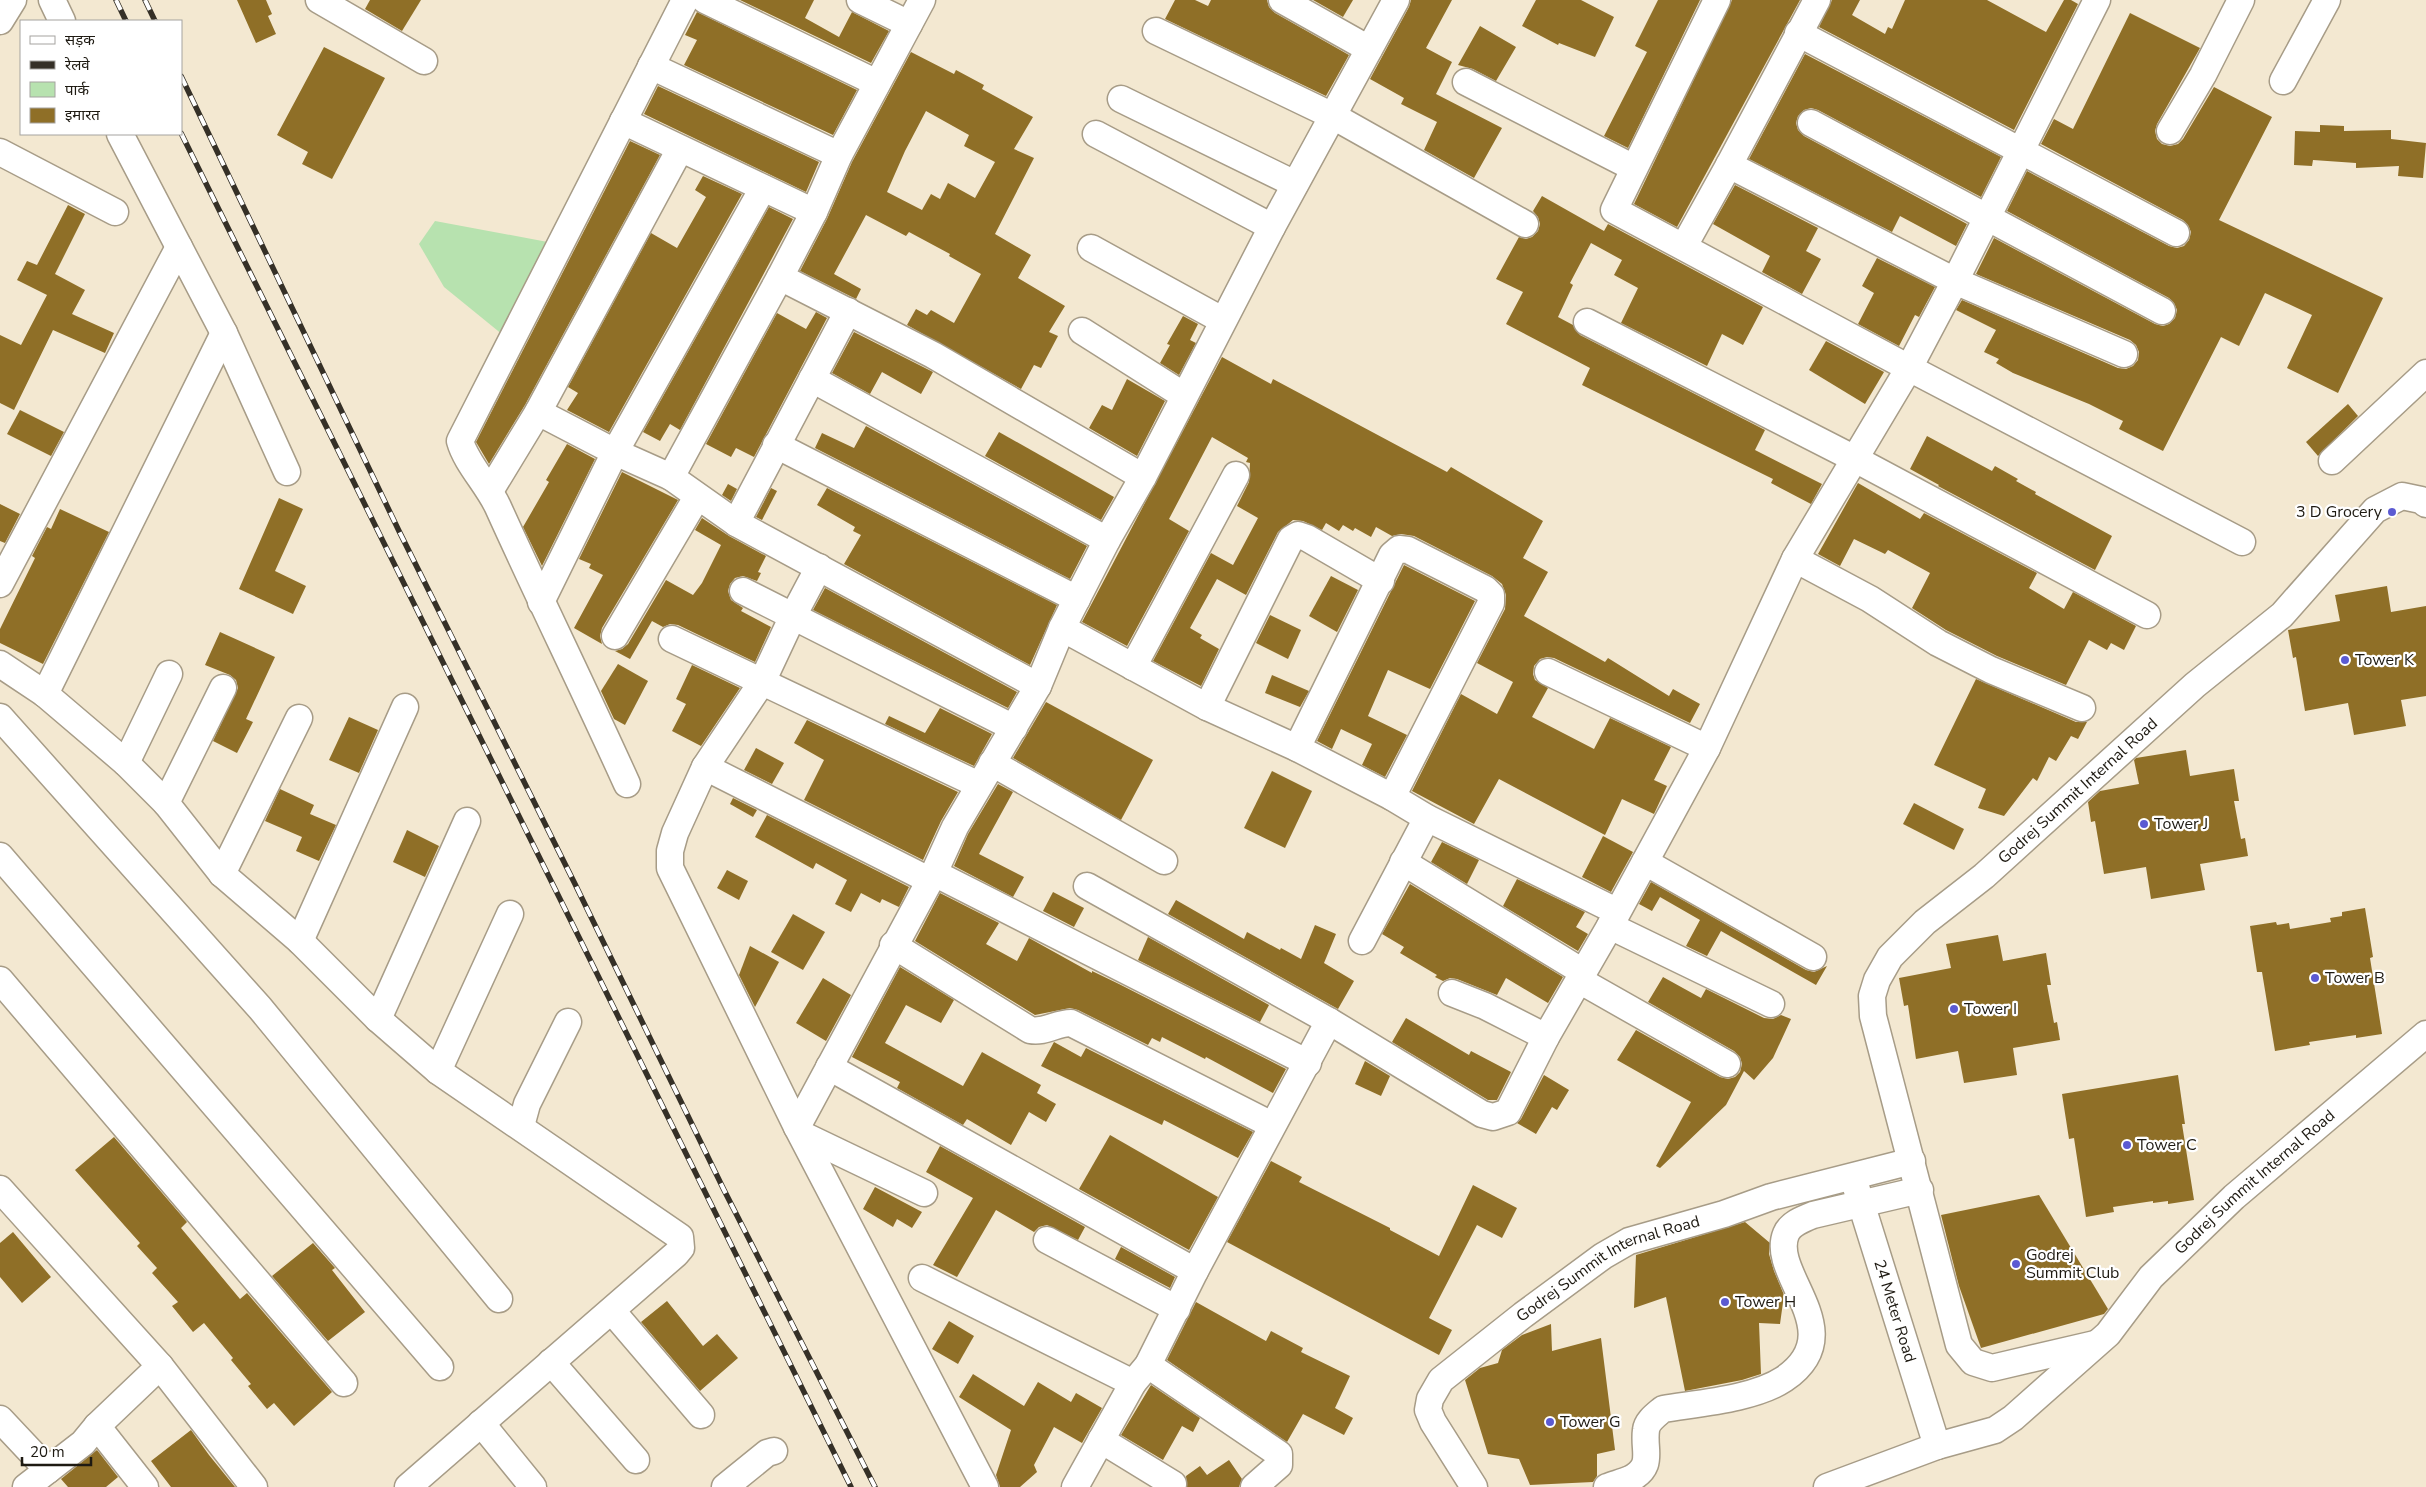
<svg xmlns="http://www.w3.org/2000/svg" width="2426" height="1487" viewBox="0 0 2426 1487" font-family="'Nunito Sans','Noto Sans Devanagari',sans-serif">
<rect width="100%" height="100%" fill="#f3e8d1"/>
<!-- green -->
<path fill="#b7e2af" d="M435,221L553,243L503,335L444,287L419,244Z"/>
<!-- building -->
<g fill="#8f6f27" fill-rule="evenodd">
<path d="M237,0H266L272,14L268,16L276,34L256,43Z"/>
<path d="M370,0H421L402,31L365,9Z"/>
<path d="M740,0H814L805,18L839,37L852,12L889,31L871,63Z"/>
<path d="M1175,0H1195L1208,6L1211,0H1267L1269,7L1275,13L1349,55L1326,96L1165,19Z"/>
<path d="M1313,0H1353L1343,17Z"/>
<path d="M1411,0H1452L1426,48L1452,62L1436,94L1502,128L1474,178L1424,150L1437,122L1401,104L1404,98L1370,79L1409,7Z"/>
<path d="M1536,0H1581L1614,17L1595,57L1559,43L1558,45L1522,26Z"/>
<path d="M1658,0H1700L1628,148L1604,136L1647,52L1635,46Z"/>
<path d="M1732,0H1800L1677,227L1634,204Z"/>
<path d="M1832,0H1860L1852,15L1885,34L1888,27L1892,29L1905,0H1987L2046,32L2064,0H2071L2078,4L2014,130L1819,27Z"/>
<path d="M697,12L857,90L833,135L684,65L697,40L685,35Z"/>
<path d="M2130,13L2200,48L2157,124L2155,131L2157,139L2162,144L2170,146L2178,144L2183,139L2214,87L2272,117L2219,220L2383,298L2338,393L2287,368L2312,315L2265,293L2239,346L2221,337L2163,451L2119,429L2123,421L2089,404L2013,373L1996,363L1999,359L1984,352L1996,330L1956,310L1962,300L2118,368L2126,369L2133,366L2138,360L2139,352L2136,345L2130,340L1976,274L1994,238L2155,324L2163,326L2169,324L2175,318L2177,310L2174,303L2169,298L2007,211L2027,171L2169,246L2177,248L2184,246L2189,240L2191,232L2188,225L2183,220L2041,144L2054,119L2073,129Z"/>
<path d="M1480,26L1516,47L1496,81L1473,69L1458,65Z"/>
<path d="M324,47L385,78L332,179L302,164L308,152L277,135Z"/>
<path d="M911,52L954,74L956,70L984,85L982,89L1033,117L1014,149L1034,158L995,234L1031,255L1018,278L1065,306L1049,332L1058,336L1041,368L1034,365L1021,389L907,325L916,309L927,315L931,310L954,323L981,274L949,256L950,254L909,232L906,236L866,215L834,274L861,289L856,299L800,271L827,219L852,162ZM926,111L969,135L964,146L995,162L975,198L948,183L940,199L931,194L922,210L887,192L905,151Z"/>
<path d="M1805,54L2001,157L1981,197L1818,110L1811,108L1804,110L1798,116L1796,123L1798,130L1804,136L1967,224L1956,246L1900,216L1892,232L1749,159Z"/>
<path d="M658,86L819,162L806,192L644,114Z"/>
<path d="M2320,125L2344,126V131L2391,130V139L2426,143L2423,178L2398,176L2399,166L2356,168V163L2313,160L2312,166L2294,165L2295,131L2320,132Z"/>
<path d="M630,141L660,155L525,405L489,464L476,442Z"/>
<path d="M703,176L742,194L609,432L567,410L578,393L568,387L651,233L677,248L706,197L695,190Z"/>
<path d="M1735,185L1818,228L1806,251L1821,259L1802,294L1762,272L1770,256L1713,224Z"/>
<path d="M1542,196L1604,231L1608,224L1763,307L1743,345L1722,334L1707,366L1621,323L1638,288L1614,275L1622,260L1591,243L1570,283L1573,285L1558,317L1573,325L1580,335L1765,430L1755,450L1822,484L1811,504L1771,483L1773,479L1582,385L1590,368L1506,324L1523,292L1496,279L1519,237L1526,239L1532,237L1538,231L1540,224L1538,217L1533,211Z"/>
<path d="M68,205L85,214L55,274L85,290L72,314L114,333L105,353L53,330L14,410L0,403V335L21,345L47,295L17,280L27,261L37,265Z"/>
<path d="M769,207L793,219L680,430L670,424L660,441L643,432Z"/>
<path d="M1877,258L1935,287L1919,317L1915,315L1899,346L1858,324L1874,293L1862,286Z"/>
<path d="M816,312L827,318L754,457L736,448L731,457L706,444L777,313L806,329Z"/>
<path d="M1183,316L1198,324L1190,340L1196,343L1179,375L1160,363L1170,345L1167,344Z"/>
<path d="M854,332L933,372L921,394L882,372L870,394L832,373Z"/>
<path d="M1826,341L1884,372L1865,404L1809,370Z"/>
<path d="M1222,357L1271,384L1273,379L1447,472L1451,467L1543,521L1523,558L1548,572L1524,616L1605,662L1608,658L1669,696L1673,689L1700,704L1690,723L1554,658L1547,657L1540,659L1534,666L1533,674L1535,680L1548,688L1532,717L1594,749L1610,718L1671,747L1654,780L1667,786L1654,814L1622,799L1605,835L1499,779L1474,824L1412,791L1461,694L1497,714L1513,682L1477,663L1505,609L1506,595L1502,584L1492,576L1414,536L1401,534L1392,536L1376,527L1371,537L1355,528L1353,531L1343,525L1339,531L1326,523L1322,530L1303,521L1293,520L1278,532L1246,595L1217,579L1190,628L1202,635L1200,638L1219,649L1201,686L1153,661L1211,553L1233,565L1258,518L1237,506L1249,482L1250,463L1246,462L1248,458L1212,437L1169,519L1189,531L1127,646L1082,622Z"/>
<path d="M1127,379L1165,401L1137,456L1089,428L1102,405L1112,410Z"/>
<path d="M2348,404L2358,416L2318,456L2306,442Z"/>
<path d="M20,410L64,432L51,456L7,434Z"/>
<path d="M866,426L1087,546L1070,579L815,448L822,433L854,448Z"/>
<path d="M999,432L1114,497L1101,520L985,456Z"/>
<path d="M1927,436L1992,471L1995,466L2018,479L2016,481L2036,492L2035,494L2112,536L2095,570L1938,486L1939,485L1910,469Z"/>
<path d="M567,444L595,459L542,566L523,527L549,482L546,480Z"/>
<path d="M622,472L678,500L602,628L600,636L602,644L574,628L603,575L589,568L591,564L579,559Z"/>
<path d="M1858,483L1920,519L1924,513L2037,573L2029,588L2064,609L2073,592L2136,626L2124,650L2111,643L2107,650L2089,640L2066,685L1997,656L1946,630L1912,608L1930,573L1888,550L1885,554L1854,539L1840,566L1818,554Z"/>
<path d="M728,484L737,489L731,501L722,495Z"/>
<path d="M771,488L777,491L762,520L756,517Z"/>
<path d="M827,488L1057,605L1030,665L844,564L861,535L853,531L855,527L817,505Z"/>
<path d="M279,498L303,509L275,571L306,586L293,614L239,589Z"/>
<path d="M0,504L20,514L5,543L0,541Z"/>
<path d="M60,509L109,532L43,664L0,643V629L35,558L32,556L47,527L51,529Z"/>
<path d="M702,518L729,536L766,556L758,572L761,573L757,581L743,576L735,578L730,584L728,591L731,600L743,608L741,611L771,627L755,662L678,625L670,624L663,627L652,621L630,659L615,651L622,649L628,644L666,580L693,595L702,583L721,545L695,530Z"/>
<path d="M1404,565L1475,601L1430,689L1388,670L1368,716L1407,735L1385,777L1362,765L1372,744L1341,729L1332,749L1317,741Z"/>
<path d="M1331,576L1358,590L1337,632L1309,616Z"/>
<path d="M2387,586L2391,612L2426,606V696L2401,700L2406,726L2354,735L2348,703L2305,711L2296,657L2293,658L2288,630L2340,621L2335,595Z"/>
<path d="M825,588L1017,692L1008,708L813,610Z"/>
<path d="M1270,615L1301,630L1288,659L1256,643Z"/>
<path d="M220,632L275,657L246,719L253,722L237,753L213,741L238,688L236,680L230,675L205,665Z"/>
<path d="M618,664L648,681L625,725L614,719L601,691Z"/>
<path d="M692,665L740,688L701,746L672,731L686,704L676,699Z"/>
<path d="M1272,675L1309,691L1300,707L1265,693Z"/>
<path d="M1976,679L2076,722H2087L2078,739L2071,736L2056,761L2049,757L2037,781L2033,778L2004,816L1978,808L1986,789L1934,765Z"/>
<path d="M1046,702L1153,760L1121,820L1013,758Z"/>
<path d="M940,708L992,734L974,766L885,724L889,716L925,733Z"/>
<path d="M349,717L378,730L359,773L329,760Z"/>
<path d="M807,720L958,792L941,821L923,860L804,800L824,760L794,743Z"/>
<path d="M756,748L784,763L772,784L744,770Z"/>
<path d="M2186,750L2190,776L2234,769L2239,801H2234L2241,839L2245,838L2248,856L2200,864L2205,890L2151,899L2146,867L2104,874L2095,821L2091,822L2088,802L2100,791L2139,784L2134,760L2136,758Z"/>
<path d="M1272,771L1312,791L1285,848L1244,828Z"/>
<path d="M998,784L1013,792L979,854L1024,877L1013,897L954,866L968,834Z"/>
<path d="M280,789L314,805L310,814L336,825L319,861L296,851L302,837L265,821Z"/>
<path d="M733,798L757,810L753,817L730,804Z"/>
<path d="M1914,803L1964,829L1954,850L1903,824Z"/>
<path d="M767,815L909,887L899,907L882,899L880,903L861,893L851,912L835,904L847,880L816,863L813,869L755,837Z"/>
<path d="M407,830L439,846L425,877L393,862Z"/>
<path d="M1603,836L1633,852L1611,892L1582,877Z"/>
<path d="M1442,842L1479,860L1467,884L1431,862Z"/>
<path d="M727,870L748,881L739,900L717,888Z"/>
<path d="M1517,879L1585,912L1576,927L1588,934L1578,951L1503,906Z"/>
<path d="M1651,882L1806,970L1814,972L1827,966L1816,985L1721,931L1707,956L1686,946L1700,920L1660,897L1652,911L1639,904Z"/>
<path d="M1410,884L1563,977L1548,1003L1506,978L1497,995L1457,979L1450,978L1443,981L1435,977L1437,975L1400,953L1404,947L1382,934Z"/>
<path d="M1053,892L1084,908L1074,927L1043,911Z"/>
<path d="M940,893L999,923L986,944L1017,961L1029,938L1092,973V971L1119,984L1286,1069L1273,1093L1206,1057L1205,1059L1162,1037L1160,1042L1152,1038L1148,1045L1078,1010L1070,1008L1035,1015L915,941Z"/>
<path d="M1176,900L1244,939L1247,932L1280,950L1281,948L1301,959L1315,925L1336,934L1324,963L1354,981L1338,1009L1168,914Z"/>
<path d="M2365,908L2373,957L2370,958L2382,1034L2356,1038V1035L2309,1042L2310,1045L2275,1051L2262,972H2257L2250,926L2276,922L2277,925L2289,923L2290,929L2331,922L2330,918L2342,916V912Z"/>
<path d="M793,914L825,932L803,970L771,952Z"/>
<path d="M1998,935L2003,961L2046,953L2051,985H2047L2054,1023L2057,1022L2060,1040L2013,1048L2017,1075L1964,1083L1958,1051L1916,1059L1908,1005L1904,1006L1899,978L1951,968L1946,944Z"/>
<path d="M1148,937L1269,1005L1260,1022L1138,960Z"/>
<path d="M750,946L779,962L755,1007L739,975Z"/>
<path d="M900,967L954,1000L941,1023L906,1005L885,1043L963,1086L982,1052L1041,1085L1037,1093L1056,1104L1046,1122L1029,1112L1011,1145L967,1119L963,1125L897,1088L900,1082L852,1057Z"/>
<path d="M1663,977L1701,998L1706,989L1764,1018L1773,1019L1781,1015L1791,1019L1773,1058L1754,1080L1744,1071L1726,1105L1660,1168L1656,1166L1691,1102L1617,1060L1636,1030L1720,1077L1728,1079L1735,1077L1740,1072L1742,1064L1740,1057L1734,1051L1648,1002Z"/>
<path d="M823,978L851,995L826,1041L796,1023Z"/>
<path d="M1406,1018L1469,1055L1471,1051L1511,1072L1497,1100H1488L1392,1042Z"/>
<path d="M1054,1042L1081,1057L1086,1048L1253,1132L1238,1158L1164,1120L1162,1125L1041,1066Z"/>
<path d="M1365,1061L1390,1076L1381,1096L1355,1084Z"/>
<path d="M1544,1075L1569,1090L1557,1110L1552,1107L1536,1134L1517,1123L1521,1119Z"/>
<path d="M2178,1075L2185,1124H2182L2194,1200L2168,1204V1201L2153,1203V1201L2113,1207L2114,1212L2086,1217L2074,1138L2069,1139L2062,1094Z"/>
<path d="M1110,1135L1218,1197L1189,1250L1079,1189Z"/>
<path d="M114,1137L187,1222L181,1228L240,1299L247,1293L332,1392L294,1426L274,1403L267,1409L248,1386L251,1384L231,1360L233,1358L204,1323L193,1332L172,1306L178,1302L152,1273L157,1268L137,1246L140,1243L75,1170Z"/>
<path d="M940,1146L1085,1227L1078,1240L1047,1225L1039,1227L1034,1232L996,1210L957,1277L933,1265L973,1198L926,1172Z"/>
<path d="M1271,1161L1302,1177L1299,1182L1390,1228V1230L1439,1256L1473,1185L1517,1208L1502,1238L1477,1225L1429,1318L1452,1330L1439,1355L1227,1242Z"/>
<path d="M875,1187L922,1212L912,1228L897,1219L893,1227L863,1209Z"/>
<path d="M2039,1195L2108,1309L2104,1314L1981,1348L1959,1286L1941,1215Z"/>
<path d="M1745,1222L1770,1243L1769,1254L1774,1271L1784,1295L1780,1324L1759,1323L1761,1374L1742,1380L1685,1391L1666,1297L1634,1308L1636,1255Z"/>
<path d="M13,1232L51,1277L22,1303L0,1277V1243Z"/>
<path d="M313,1243L335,1268L332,1270L365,1312L328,1341L272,1276Z"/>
<path d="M1121,1247L1175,1277L1170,1288L1115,1259Z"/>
<path d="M667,1301L703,1346L717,1334L738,1358L700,1391L641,1322Z"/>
<path d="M1196,1302L1266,1341L1271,1331L1303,1348L1301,1352L1350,1376L1335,1408L1353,1418L1344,1435L1303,1414L1287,1442L1167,1360Z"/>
<path d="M949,1321L974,1336L958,1364L932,1349Z"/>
<path d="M1551,1324L1552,1351L1601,1338L1615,1450L1597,1454V1476L1593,1482L1530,1485L1519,1459L1488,1454L1465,1380L1480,1368L1498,1363L1502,1350L1522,1335Z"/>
<path d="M973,1374L1024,1406L1038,1382L1071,1402L1076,1393L1102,1408L1082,1443L1054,1427L1034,1465L1037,1472L1020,1487H1000L996,1475L1011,1430L959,1397Z"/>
<path d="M1151,1385L1200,1418L1193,1432L1182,1426L1163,1460L1121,1435Z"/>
<path d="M191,1430L209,1455L235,1487H171L151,1461Z"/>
<path d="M97,1450L118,1477L106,1487H68L61,1479Z"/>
<path d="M1229,1460L1242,1479L1239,1487H1187L1186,1476L1200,1466L1207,1475Z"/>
</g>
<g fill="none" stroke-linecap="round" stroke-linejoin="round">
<defs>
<g id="minor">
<path d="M52,0L62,21"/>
<path d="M319,0L424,61"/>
<path d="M705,0L877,83"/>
<path d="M860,0L909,24"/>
<path d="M1282,0L1369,49"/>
<path d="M1717,0L1614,210L1909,368L2242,542"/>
<path d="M0,21L13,0"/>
<path d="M1156,31L1333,116L1525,224"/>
<path d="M1798,33L2176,233"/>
<path d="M651,66L839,155"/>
<path d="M2283,81L2327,0"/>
<path d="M1466,82L1634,168"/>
<path d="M1121,99L1295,184"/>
<path d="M623,121L814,212"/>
<path d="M1811,123L2162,311"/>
<path d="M2170,131L2203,75L2241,0"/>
<path d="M120,134L179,247"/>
<path d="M1096,134L1272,227"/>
<path d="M0,152L115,212"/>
<path d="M1729,165L1955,281L2124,354"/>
<path d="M1684,246L1729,165L1817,0"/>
<path d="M1091,248L1222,320"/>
<path d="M780,277L933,355L1143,477"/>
<path d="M1587,322L1855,459L2147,615"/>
<path d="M1082,331L1183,395"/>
<path d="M812,379L1107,540"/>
<path d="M538,412L615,452L671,477L736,523L1038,686"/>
<path d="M776,445L1077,599"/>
<path d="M2332,461L2426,373"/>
<path d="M671,477L780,277L814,212L839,155L922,0"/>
<path d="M490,491L538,412L680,149"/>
<path d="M736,523L848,311"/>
<path d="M1795,559L1870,599L1938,643L1991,670L2082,708"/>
<path d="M819,567L792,618L762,682L705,767L675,833L670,851V868L797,1127L985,1487"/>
<path d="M0,584L179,247L224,333L287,472"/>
<path d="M743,591L1014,728"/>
<path d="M541,602L615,452L763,188"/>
<path d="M1062,628L1207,707L1297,748L1392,797L1427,818L1616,911"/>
<path d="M615,636L697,497"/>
<path d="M672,639L979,785"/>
<path d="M0,664L45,694L126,763L166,803L222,874L300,941L378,1019L438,1071L680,1237L681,1248L676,1254L408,1487"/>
<path d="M1133,667L1236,475"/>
<path d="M1548,672L1707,748"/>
<path d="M45,694L224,333"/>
<path d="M1207,707L1291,539L1298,535L1307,538L1381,581"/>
<path d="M0,717L260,1008L499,1299"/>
<path d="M1297,748L1392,555L1399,549L1408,550L1485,589L1491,595V603L1392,797"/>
<path d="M126,763L169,674"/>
<path d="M992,763L1164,861"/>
<path d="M705,767L929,880"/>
<path d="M627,784C585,691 540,600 498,507C488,485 466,463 460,441L685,0"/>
<path d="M166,803L223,688"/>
<path d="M0,856L440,1367"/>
<path d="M1403,862L1583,972"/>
<path d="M1645,862L1813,957"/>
<path d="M934,873L1308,1063"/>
<path d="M222,874L299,718"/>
<path d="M1087,886L1329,1021L1482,1114L1493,1117L1508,1112L1546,1037L1610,926L1707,748L1795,559L1909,368L1955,281L2097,0"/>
<path d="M1610,926L1771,1004"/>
<path d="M300,941L405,707"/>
<path d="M1362,941L1427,818"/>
<path d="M893,945L1030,1030C1045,1033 1056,1023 1071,1023L1272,1125"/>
<path d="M0,980L344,1383"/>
<path d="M1579,980L1727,1064"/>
<path d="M1452,993L1485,1006L1546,1037"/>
<path d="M378,1019L467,821"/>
<path d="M829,1067L1195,1271"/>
<path d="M438,1071L510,914"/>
<path d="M521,1126L527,1104L568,1022"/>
<path d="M797,1127L934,873L955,827L1038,686L1062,628L1107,540L1143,477L1272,227L1396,0"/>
<path d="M803,1135L924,1193"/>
<path id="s1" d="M1856,1187L1937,1446"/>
<path d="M0,1189L160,1366L254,1487"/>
<path d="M1047,1240L1177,1309"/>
<path d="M922,1278L1133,1383"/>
<path d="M612,1311L701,1415"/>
<path id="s2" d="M2095,1344L1992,1368L1973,1362L1959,1345L1873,1016L1872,996L1877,980L1890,957L1925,922L1984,876L2195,685L2282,615L2375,510L2402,496L2421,500L2426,504"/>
<path d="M551,1362L636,1460"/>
<path d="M1148,1365L1279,1454V1465L1254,1487"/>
<path d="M0,1419L48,1470"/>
<path d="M481,1423L533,1487"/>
<path d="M97,1426L145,1487"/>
<path d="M1101,1440L1173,1484"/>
<path d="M26,1487L83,1443L97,1426L160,1366"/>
<path d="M725,1487L767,1453L774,1451"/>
<path d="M1075,1487L1133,1383L1148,1365L1195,1271L1329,1021"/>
<path id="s3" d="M1474,1487L1433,1422L1428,1410L1430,1399L1441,1380L1523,1315L1603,1256L1629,1241L1724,1214L1771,1197L1912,1161"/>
<path d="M1607,1487C1615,1484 1623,1482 1630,1479C1655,1466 1643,1451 1646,1430C1647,1421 1656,1415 1663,1409C1699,1403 1754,1399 1784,1379C1853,1332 1769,1275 1786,1234C1790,1224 1803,1219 1813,1215L1920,1190"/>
<path id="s4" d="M1827,1487L1937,1446L1995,1430L2013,1418L2108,1334L2151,1277L2234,1197L2426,1034"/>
</g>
</defs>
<!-- minor casing -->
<use href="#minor" stroke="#a79c87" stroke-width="29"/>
<!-- minor -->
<use href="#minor" stroke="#fff" stroke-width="26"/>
<defs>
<g id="rail">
<path d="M116,0L126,21"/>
<path d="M145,0L155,21"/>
<path d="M181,76L399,531L575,884L724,1190L875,1487"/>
<path d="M181,133L851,1487"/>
</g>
</defs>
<!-- rail casing -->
<use href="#rail" stroke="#353027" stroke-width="5.5"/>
<!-- rail -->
<use href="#rail" stroke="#fff" stroke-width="4" stroke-dasharray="11" stroke-linecap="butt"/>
</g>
<!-- markers -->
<g fill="#5b5ad2" stroke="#fff" stroke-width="2">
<circle cx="2392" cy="512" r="5"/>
<circle cx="2345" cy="660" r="5"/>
<circle cx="2144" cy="824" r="5"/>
<circle cx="2315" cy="978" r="5"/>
<circle cx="1954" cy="1009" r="5"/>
<circle cx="2127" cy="1145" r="5"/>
<circle cx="2016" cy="1264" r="5"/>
<circle cx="1725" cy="1302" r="5"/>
<circle cx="1550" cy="1422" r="5"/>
</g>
<g text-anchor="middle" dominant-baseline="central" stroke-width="4.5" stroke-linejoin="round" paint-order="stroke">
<!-- poi labels -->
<g font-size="16" fill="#1e1a12" stroke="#fff" text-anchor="start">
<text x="2382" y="512" text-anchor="end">3 D Grocery</text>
<text x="2355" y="660">Tower K</text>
<text x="2154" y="824">Tower J</text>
<text x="2325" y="978">Tower B</text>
<text x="1964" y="1009">Tower I</text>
<text x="2137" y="1145">Tower C</text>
<text x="2026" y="1255">Godrej<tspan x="2026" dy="18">Summit Club</tspan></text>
<text x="1735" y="1302">Tower H</text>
<text x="1560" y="1422">Tower G</text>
</g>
<!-- street labels -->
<g font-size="16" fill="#1e1a12" stroke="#fff">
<text stroke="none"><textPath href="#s2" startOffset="802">Godrej Summit Internal Road</textPath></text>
<text stroke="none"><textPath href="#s4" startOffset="538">Godrej Summit Internal Road</textPath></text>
<text stroke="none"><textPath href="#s3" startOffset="326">Godrej Summit Internal Road</textPath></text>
<text stroke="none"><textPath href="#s1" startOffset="130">24 Meter Road</textPath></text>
</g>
</g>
<!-- legend -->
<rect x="20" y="20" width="162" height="115" fill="#ffffff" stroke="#a5a3a0"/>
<rect x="30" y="36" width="25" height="8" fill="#ffffff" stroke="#a5a3a0"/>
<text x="65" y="45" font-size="15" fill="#1e1a12">सड़क</text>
<rect x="30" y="61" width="25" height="8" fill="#353027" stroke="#a5a3a0"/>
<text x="65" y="70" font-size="15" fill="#1e1a12">रेलवे</text>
<rect x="30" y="82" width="25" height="15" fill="#b7e2af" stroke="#a5a3a0"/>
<text x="65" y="95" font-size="15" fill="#1e1a12">पार्क</text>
<rect x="30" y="108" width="25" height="15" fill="#8f6f27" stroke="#a5a3a0"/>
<text x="65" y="120" font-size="15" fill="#1e1a12">इमारत</text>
<!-- scale -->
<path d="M22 1457v8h69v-8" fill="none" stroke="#1e1a12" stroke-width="2.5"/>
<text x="30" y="1457" font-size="15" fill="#1e1a12" stroke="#ffffff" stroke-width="4" paint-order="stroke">20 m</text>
</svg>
